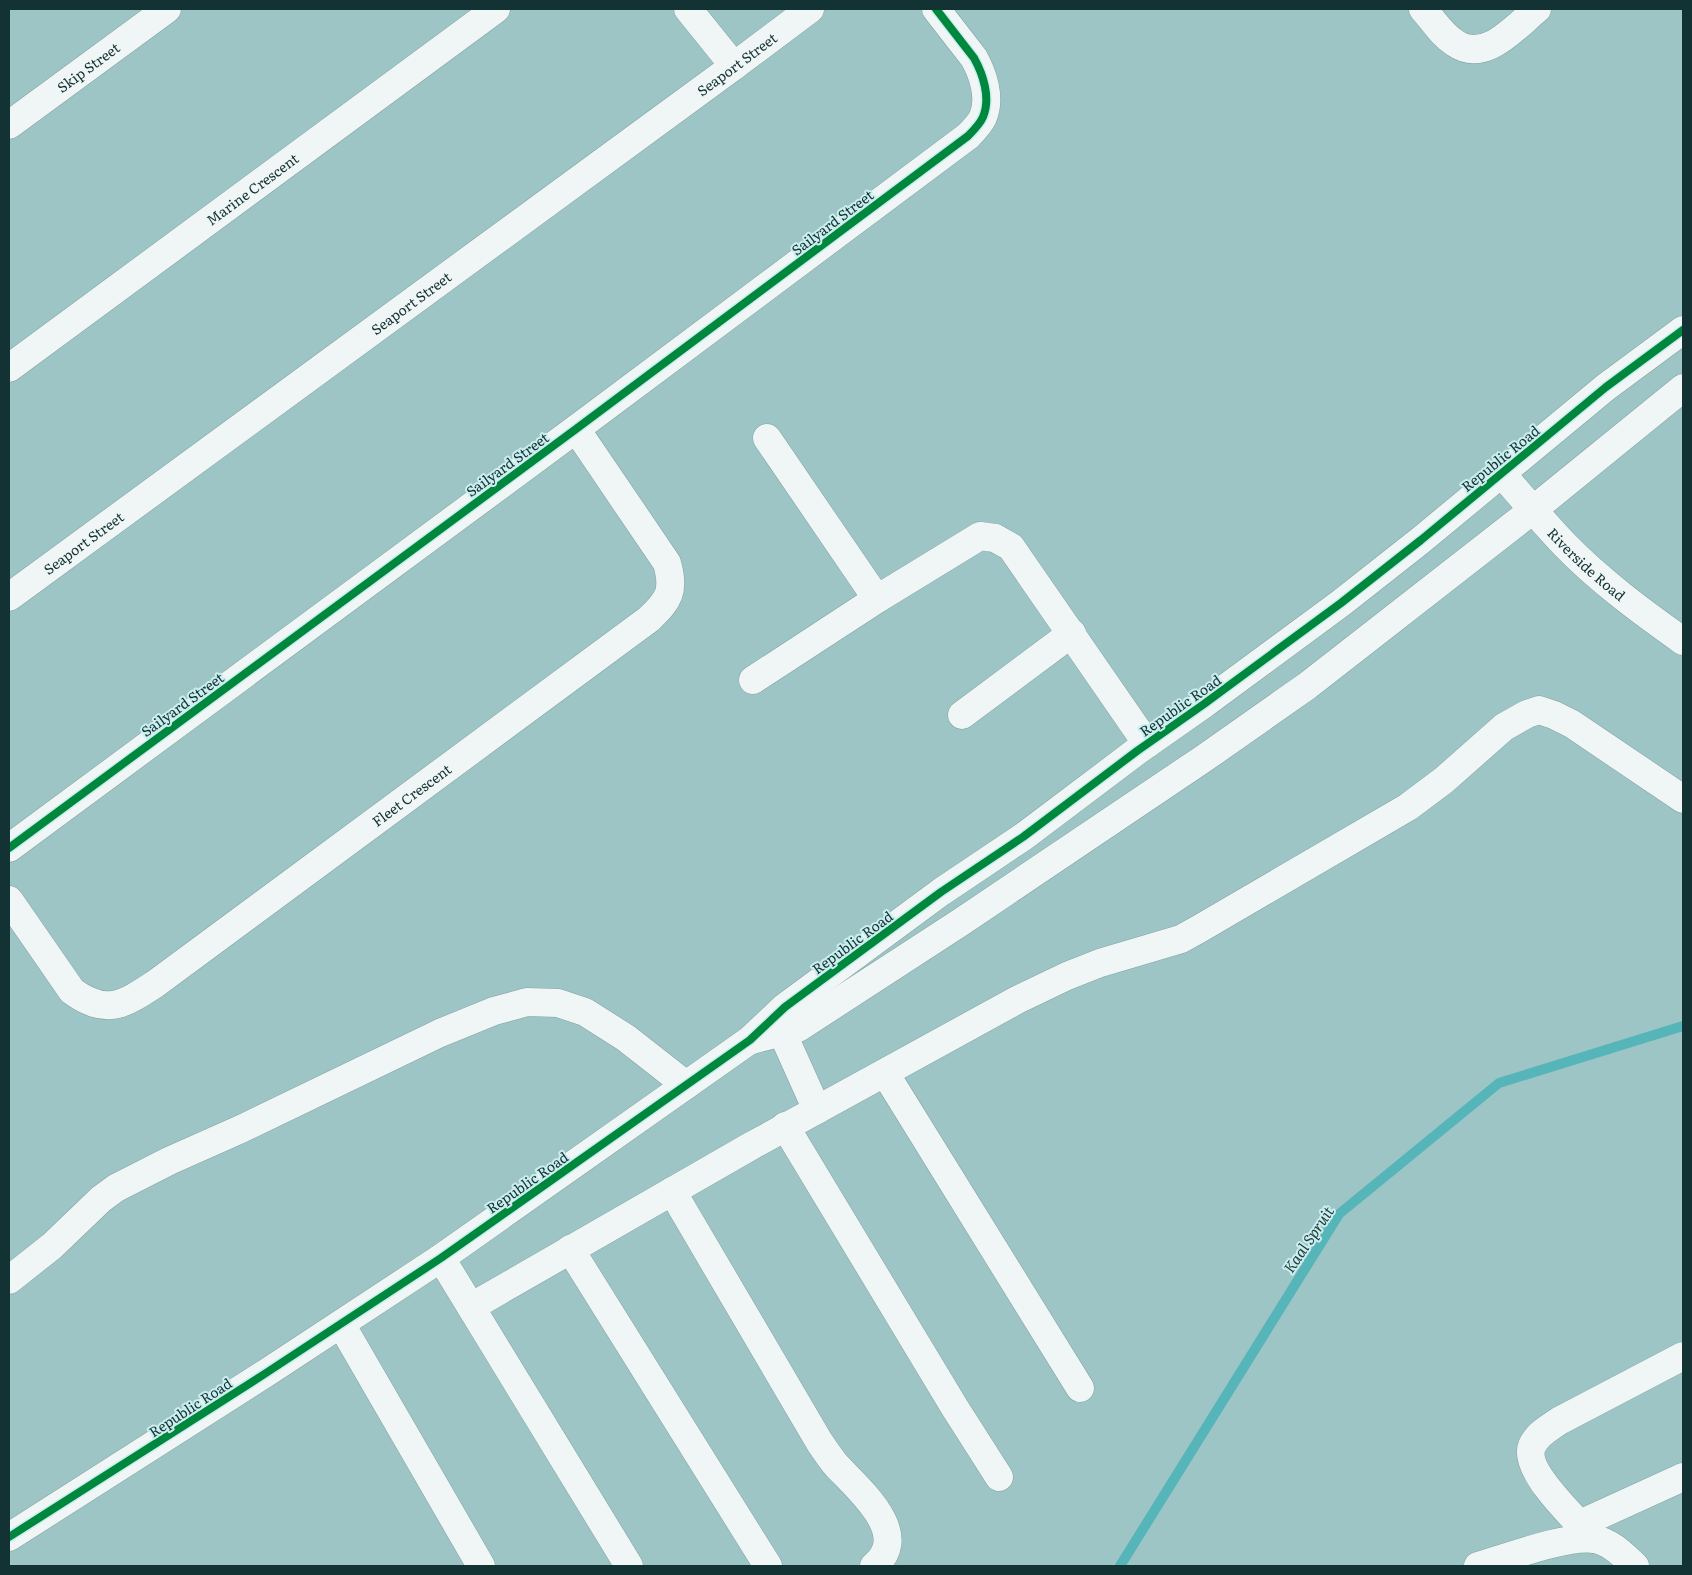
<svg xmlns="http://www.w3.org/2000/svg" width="1692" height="1575" viewBox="0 0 1692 1575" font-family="Literata,serif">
<rect width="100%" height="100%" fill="#9ec5c6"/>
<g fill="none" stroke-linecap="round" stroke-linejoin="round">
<!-- stream -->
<path stroke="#55b5b9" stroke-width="10" d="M1120,1566L1339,1214L1499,1083L1683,1026"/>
<defs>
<g id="minor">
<path d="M688,9L734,66"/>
<path d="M1423,9C1433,20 1442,35 1455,43C1485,64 1515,27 1537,9"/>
<path id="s1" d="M9,125L167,9"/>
<path id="s2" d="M9,368L496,9"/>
<path d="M767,438L877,599"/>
<path id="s3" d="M1501,473C1522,497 1543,522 1565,545C1600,581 1642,612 1683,641"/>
<path id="s4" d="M9,597L734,66L810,9"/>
<path d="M753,680L877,599L980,536L995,538L1011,547L1147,744"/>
<path d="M962,715L1072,633"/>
<path d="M9,848L576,429L968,136C974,130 980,124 983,117C991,98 983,74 974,58L936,9"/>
<path id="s5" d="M9,900L72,991C106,1016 123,1005 155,984L649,619C669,600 675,591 667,563L576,429"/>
<path d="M782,1032L817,1110"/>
<path d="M752,1040L798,1028L961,922L1203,759L1307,686L1534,509L1683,388"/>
<path d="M885,1073L1080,1388"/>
<path d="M785,1126L955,1408L999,1477"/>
<path d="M672,1191L820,1443C825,1450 830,1458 836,1465C858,1489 913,1534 874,1566"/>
<path d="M570,1249L768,1566"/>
<path d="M441,1258L629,1566"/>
<path d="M9,1280L52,1246L101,1199L116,1188L169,1161L241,1129L440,1033L494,1011L527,1002L558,1003L585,1012L626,1038L686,1085"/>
<path d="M471,1307L751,1146L1017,1000L1067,976L1100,963L1181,939L1199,929L1408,807L1444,780L1504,727L1527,714L1539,710L1554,715L1572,724L1683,799"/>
<path d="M341,1324L481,1566"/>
<path d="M1580,1524L1683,1477"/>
<path d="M9,1537L266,1373L441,1258L750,1040L785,1007L941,892L1023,837L1137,751L1204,704L1341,603L1421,540L1606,387L1683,330"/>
<path d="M1594,1539C1578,1522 1522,1470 1532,1446C1537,1434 1549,1428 1559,1421L1683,1356"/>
<path d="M1478,1566C1506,1558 1567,1535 1594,1539C1611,1542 1623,1555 1635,1566"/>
</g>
</defs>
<!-- minor casing -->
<use href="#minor" stroke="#84a3a4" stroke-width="29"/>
<!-- minor -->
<use href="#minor" stroke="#f0f6f6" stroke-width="28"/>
<defs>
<g id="cycleway">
<path d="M9,848L576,429L968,136C974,130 980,124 983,117C991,98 983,74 974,58L936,9"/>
<path d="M9,1537L266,1373L441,1258L750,1040L785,1007L941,892L1023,837L1137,751L1204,704L1341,603L1421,540L1606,387L1683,330"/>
</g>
</defs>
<!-- cycleway casing -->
<use href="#cycleway" stroke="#cbeeef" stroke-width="11"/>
<!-- cycleway -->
<use href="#cycleway" stroke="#00873e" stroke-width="8"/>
</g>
<g text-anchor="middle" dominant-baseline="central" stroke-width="4" stroke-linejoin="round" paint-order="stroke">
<!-- street labels -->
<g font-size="14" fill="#133233" stroke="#cbeeef">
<text stroke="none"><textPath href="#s4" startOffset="902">Seaport Street</textPath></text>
<text stroke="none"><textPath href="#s1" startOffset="98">Skip Street</textPath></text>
<text stroke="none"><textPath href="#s2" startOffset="302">Marine Crescent</textPath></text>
<text transform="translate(832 222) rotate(-37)">Sailyard Street</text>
<text stroke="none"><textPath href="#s4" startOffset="498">Seaport Street</textPath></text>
<text transform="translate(1500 458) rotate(-39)">Republic Road</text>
<text transform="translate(507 464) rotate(-36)">Sailyard Street</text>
<text stroke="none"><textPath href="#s4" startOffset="92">Seaport Street</textPath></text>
<text stroke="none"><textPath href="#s3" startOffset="125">Riverside Road</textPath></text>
<text transform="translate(182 704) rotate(-36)">Sailyard Street</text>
<text transform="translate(1180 705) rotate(-35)">Republic Road</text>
<text stroke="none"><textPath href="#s5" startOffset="521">Fleet Crescent</textPath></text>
<text transform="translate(852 942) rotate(-36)">Republic Road</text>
<text transform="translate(527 1182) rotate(-35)">Republic Road</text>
<text transform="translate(190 1407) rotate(-33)">Republic Road</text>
</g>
<!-- water labels -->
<g font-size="15" font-style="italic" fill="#1f3839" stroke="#cbeeef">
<text transform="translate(1308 1239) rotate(-56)">Kaal Spruit</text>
</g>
</g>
<!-- border -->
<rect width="1692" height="1575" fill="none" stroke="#133233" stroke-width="20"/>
</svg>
